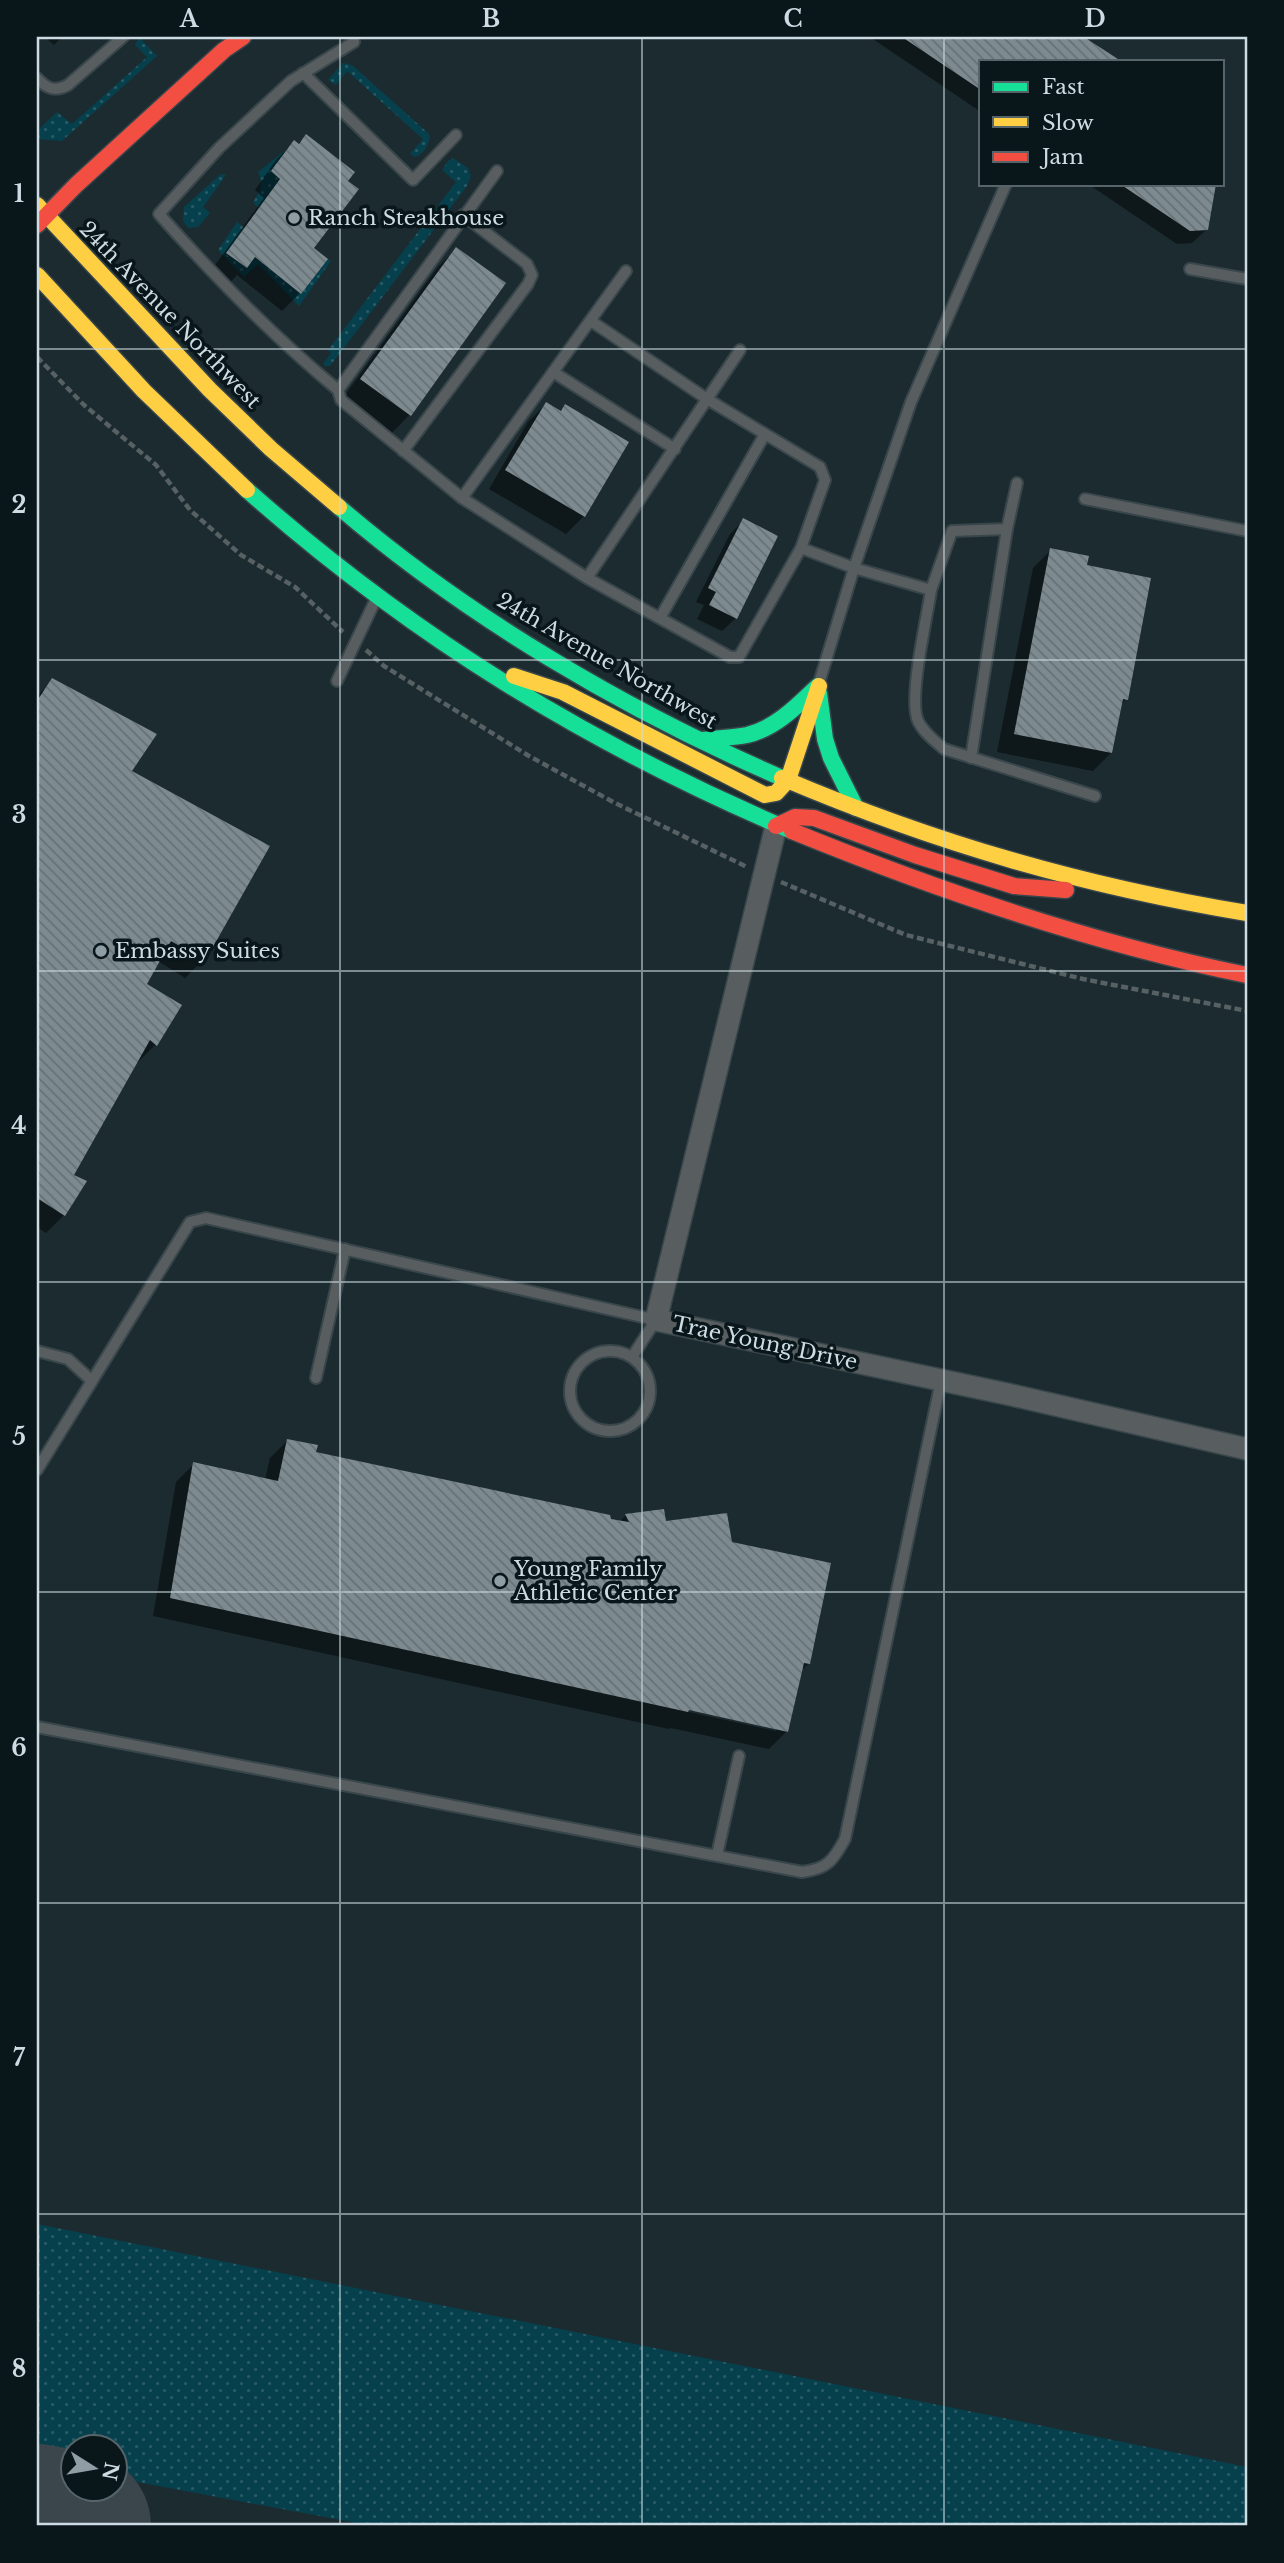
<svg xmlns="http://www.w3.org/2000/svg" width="1284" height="2563" viewBox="0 0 1284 2563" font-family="'Libre Baskerville',serif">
<defs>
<pattern id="grass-dots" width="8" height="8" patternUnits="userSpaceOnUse" patternTransform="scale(1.75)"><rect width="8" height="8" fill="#06404d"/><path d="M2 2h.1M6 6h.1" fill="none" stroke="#295b66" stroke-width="1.8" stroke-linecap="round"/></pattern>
<pattern id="building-back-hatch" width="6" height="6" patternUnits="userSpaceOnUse" patternTransform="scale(1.75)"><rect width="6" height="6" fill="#7d8b90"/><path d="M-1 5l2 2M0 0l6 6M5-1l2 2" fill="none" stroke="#677175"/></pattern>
</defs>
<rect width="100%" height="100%" fill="#1b2b30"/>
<!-- grass -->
<g fill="url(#grass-dots)">
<path d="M139,37L157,56L62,141L37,139V127L39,129L57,112L72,124L147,57L135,45Z"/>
<path d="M343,63L352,65L429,134C431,143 423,155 415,157L410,154L423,139L347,71L336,85L328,80Z"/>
<path d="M287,149L272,171L280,179L259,208L253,202C260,192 264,184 258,172Z"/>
<path d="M453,158L468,168L471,176L467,186L330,366H325L323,364L331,353L328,350L456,182L442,170L448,161Z"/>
<path d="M221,174L226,175L203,207L210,213L198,227L188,228L183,221L184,207Z"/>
<path d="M237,222L245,228L226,254L247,268L255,257L301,294L328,259L331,261L299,306L258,264L244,277L218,250Z"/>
<path d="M37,2224L1247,2467V2526H373L116,2478V2448H74L73,2470L37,2463Z"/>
</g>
<!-- shadow -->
<g fill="#0007" fill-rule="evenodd">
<path d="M45,37H62L54,45Z"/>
<path d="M870,37H1082L1118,61H981V112Z"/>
<path d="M306,136L300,293L282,311L237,275L228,285L210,272L264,198L255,190L276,160L294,142L297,145Z"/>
<path d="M1088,184H1214L1206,230L1192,243L1177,244Z"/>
<path d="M456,249L504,284L409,415L392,433L343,398L438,267Z"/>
<path d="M546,404L559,412L565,406L584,516L566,534L489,489L528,422Z"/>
<path d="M743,521L736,618L722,631L697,619L704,605L696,602L730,534Z"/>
<path d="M1051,550L1126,699L1120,705L1111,753L1093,771L997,752L1033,568Z"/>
<path d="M53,681L129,772L268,847L203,960L185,978L158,961L145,985L180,1006L155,1045L138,1062L136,1061L71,1175L64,1215L46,1233L37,1227V696Z"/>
<path d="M288,1440L314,1453L610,1521L619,1522L626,1515L665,1523L730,1544L809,1663L800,1672L787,1731L769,1749L671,1728L669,1729L153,1616L176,1482L194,1464L265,1480L270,1458ZM681,1707L776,1727V1731L680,1710Z"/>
</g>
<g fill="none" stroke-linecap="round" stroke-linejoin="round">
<!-- runway -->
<path stroke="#3a464b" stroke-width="150" d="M37,2519L76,2526"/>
</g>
<!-- building -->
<g fill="url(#building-back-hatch)">
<path d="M902,37H1084L1121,61H981V90Z"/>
<path d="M306,134L355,172L348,181L359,189L314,248L328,259L301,294L255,257L247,268L226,253L280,179L271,171L294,140L299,144Z"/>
<path d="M1120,184H1216L1208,230L1190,231Z"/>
<path d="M456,247L506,283L411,416L360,379Z"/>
<path d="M546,402L561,411L565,404L629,442L585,517L505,470Z"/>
<path d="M743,518L778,536L737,619L709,605L716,592L708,588Z"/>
<path d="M1050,548L1089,556L1087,565L1151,578L1128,700L1123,699L1112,753L1014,734Z"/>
<path d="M52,678L157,734L132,771L270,846L205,961L171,941L147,984L182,1005L157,1046L150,1040L74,1175L87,1181L65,1216L37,1198V701Z"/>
<path d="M287,1439L318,1445L316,1452L610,1515L611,1519L629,1522L625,1514L664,1509L666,1521L727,1513L732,1542L831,1563L810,1664L804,1663L788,1732L689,1710L688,1712L170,1598L193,1462L278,1481Z"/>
</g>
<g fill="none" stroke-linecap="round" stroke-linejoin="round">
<defs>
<g id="lane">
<path d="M303,73L413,180L456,135"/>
<path d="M37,78C47,89 55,92 68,85L123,37"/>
<path d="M497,171L338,390L341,400L462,498L587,578L740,350"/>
<path d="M1190,269L1247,279"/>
<path d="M553,372L675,449"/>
<path d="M338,390C273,336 215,277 159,214L219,148L291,81L354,42"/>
<path d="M403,451L528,284L532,275L527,264L463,215"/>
<path d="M462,498L626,271"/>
<path d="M1085,499L1247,531"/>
<path d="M801,548L854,568L931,590L952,531L1007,529L1017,483"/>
<path d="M587,578L730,657H739L801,548L825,480L820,467L707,399L591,321"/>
<path d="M931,590C927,618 908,698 918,721C923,732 935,741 944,749L1095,796"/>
<path d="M660,618L765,434"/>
<path d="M337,681L376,599"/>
<path d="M819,683L854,568L911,402L1006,184"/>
<path d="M971,758L1007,529"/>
<circle cx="610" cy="1391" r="40"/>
<path d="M37,1351L68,1359L92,1381L190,1222L206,1218L656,1320L632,1357"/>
<path d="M316,1378L345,1249"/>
<path d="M37,1470L92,1381"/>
<path d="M37,1727L802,1872C827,1869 833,1861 845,1839L941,1381"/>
<path d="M717,1855L739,1756"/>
</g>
<path id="street" d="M776,826L656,1320L1007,1394L1247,1449"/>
<g id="fast">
<path d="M247,490C413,637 588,744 792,831"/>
<path d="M339,507C467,617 627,711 782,778"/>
<path d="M819,693L825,739L831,758L856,808"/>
<path d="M703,740C717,738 732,738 747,735C776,728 797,706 818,686"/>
</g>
<g id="slow">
<path d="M37,205L210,390L271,449L339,507"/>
<path d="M37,275L144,391L247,490"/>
<path d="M514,676L563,692L765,795L776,793L788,780L819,686"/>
<path d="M782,778C935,843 1083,886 1247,913"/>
</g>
<g id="jam">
<path d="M37,225L76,185L224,50L243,37"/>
<path d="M776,826L795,817L814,818L915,855L1014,886L1066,890"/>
<path d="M792,831C939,891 1091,943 1247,975"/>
</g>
</defs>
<!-- lane casing -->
<use href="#lane" stroke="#39464b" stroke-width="14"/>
<!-- street casing -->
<use href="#street" stroke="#39464b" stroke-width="24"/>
<!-- fast casing -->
<use href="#fast" stroke="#39464b" stroke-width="19"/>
<!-- slow casing -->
<use href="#slow" stroke="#39464b" stroke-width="19"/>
<!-- jam casing -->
<use href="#jam" stroke="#39464b" stroke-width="19"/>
<!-- path -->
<g stroke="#576063" stroke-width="4.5" stroke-dasharray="7 3.5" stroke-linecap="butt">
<path d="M37,357L84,405L156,465L190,510L241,555L295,587L343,632"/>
<path d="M366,650L384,666L529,756L615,803L747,867"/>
<path d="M781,882L906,935L922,939L1083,979L1247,1011"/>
</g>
<!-- lane -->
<use href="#lane" stroke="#585e60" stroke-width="10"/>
<!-- street -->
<use href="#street" stroke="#585e60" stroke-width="21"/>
<!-- fast -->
<use href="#fast" stroke="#16e098" stroke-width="16"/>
<!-- slow -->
<use href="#slow" stroke="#ffcf43" stroke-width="16"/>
<!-- jam -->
<use href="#jam" stroke="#f24e42" stroke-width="16"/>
</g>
<!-- grid -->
<path fill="none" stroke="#ccdce2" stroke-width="2" stroke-opacity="0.55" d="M340,37V2526M642,37V2526M944,37V2526M37,349H1247M37,660H1247M37,971H1247M37,1282H1247M37,1592H1247M37,1903H1247M37,2214H1247"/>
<!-- markers -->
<g fill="#8e9ea4" stroke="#09161a" stroke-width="2.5">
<circle cx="294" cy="218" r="7"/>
<circle cx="101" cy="951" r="7"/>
<circle cx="500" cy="1581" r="7"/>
</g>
<g text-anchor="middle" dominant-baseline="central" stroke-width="7" stroke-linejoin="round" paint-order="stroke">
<!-- poi labels -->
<g font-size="21" fill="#ccdce2" stroke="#09161a" text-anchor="start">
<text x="308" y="218">Ranch Steakhouse</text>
<text x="115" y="951">Embassy Suites</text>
<text x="514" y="1569">Young Family<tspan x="514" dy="24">Athletic Center</tspan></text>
</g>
<!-- street labels -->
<g font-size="21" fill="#ccdce2" stroke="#09161a">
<text transform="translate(170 315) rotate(46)">24th Avenue Northwest</text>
<text transform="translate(607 661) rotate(30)">24th Avenue Northwest</text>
<text transform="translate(765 1343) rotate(12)">Trae Young Drive</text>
</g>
</g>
<!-- border -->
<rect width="1284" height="2563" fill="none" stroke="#09161a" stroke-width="77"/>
<!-- legend -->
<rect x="979" y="60" width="245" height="126" fill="#09161a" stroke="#57656a" stroke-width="2"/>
<rect x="993" y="82" width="35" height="10" fill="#16e098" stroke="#57656a" stroke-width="2"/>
<text x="1042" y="94" font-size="21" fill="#ccdce2">Fast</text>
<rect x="993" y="117" width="35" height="10" fill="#ffcf43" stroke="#57656a" stroke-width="2"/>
<text x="1042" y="130" font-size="21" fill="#ccdce2">Slow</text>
<rect x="993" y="152" width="35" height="10" fill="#f24e42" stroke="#57656a" stroke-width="2"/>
<text x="1042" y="164" font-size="21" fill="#ccdce2">Jam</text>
<!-- north arrow -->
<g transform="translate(94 2468) rotate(101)"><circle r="33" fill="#09161a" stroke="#57656a" stroke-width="2"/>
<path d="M0-5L12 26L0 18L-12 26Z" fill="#8e9ea4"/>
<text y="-10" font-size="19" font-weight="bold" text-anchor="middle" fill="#ccdce2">N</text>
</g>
<rect x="38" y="38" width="1208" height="2486" fill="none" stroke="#ccdce2" stroke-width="2.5"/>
<g font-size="23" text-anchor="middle" font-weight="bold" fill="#ccdce2">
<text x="189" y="27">A</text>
<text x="491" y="27">B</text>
<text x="793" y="27">C</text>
<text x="1095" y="27">D</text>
<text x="19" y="202">1</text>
<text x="19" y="513">2</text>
<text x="19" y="823">3</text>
<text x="19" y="1134">4</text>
<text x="19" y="1445">5</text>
<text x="19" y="1756">6</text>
<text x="19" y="2066">7</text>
<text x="19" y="2377">8</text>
</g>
</svg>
